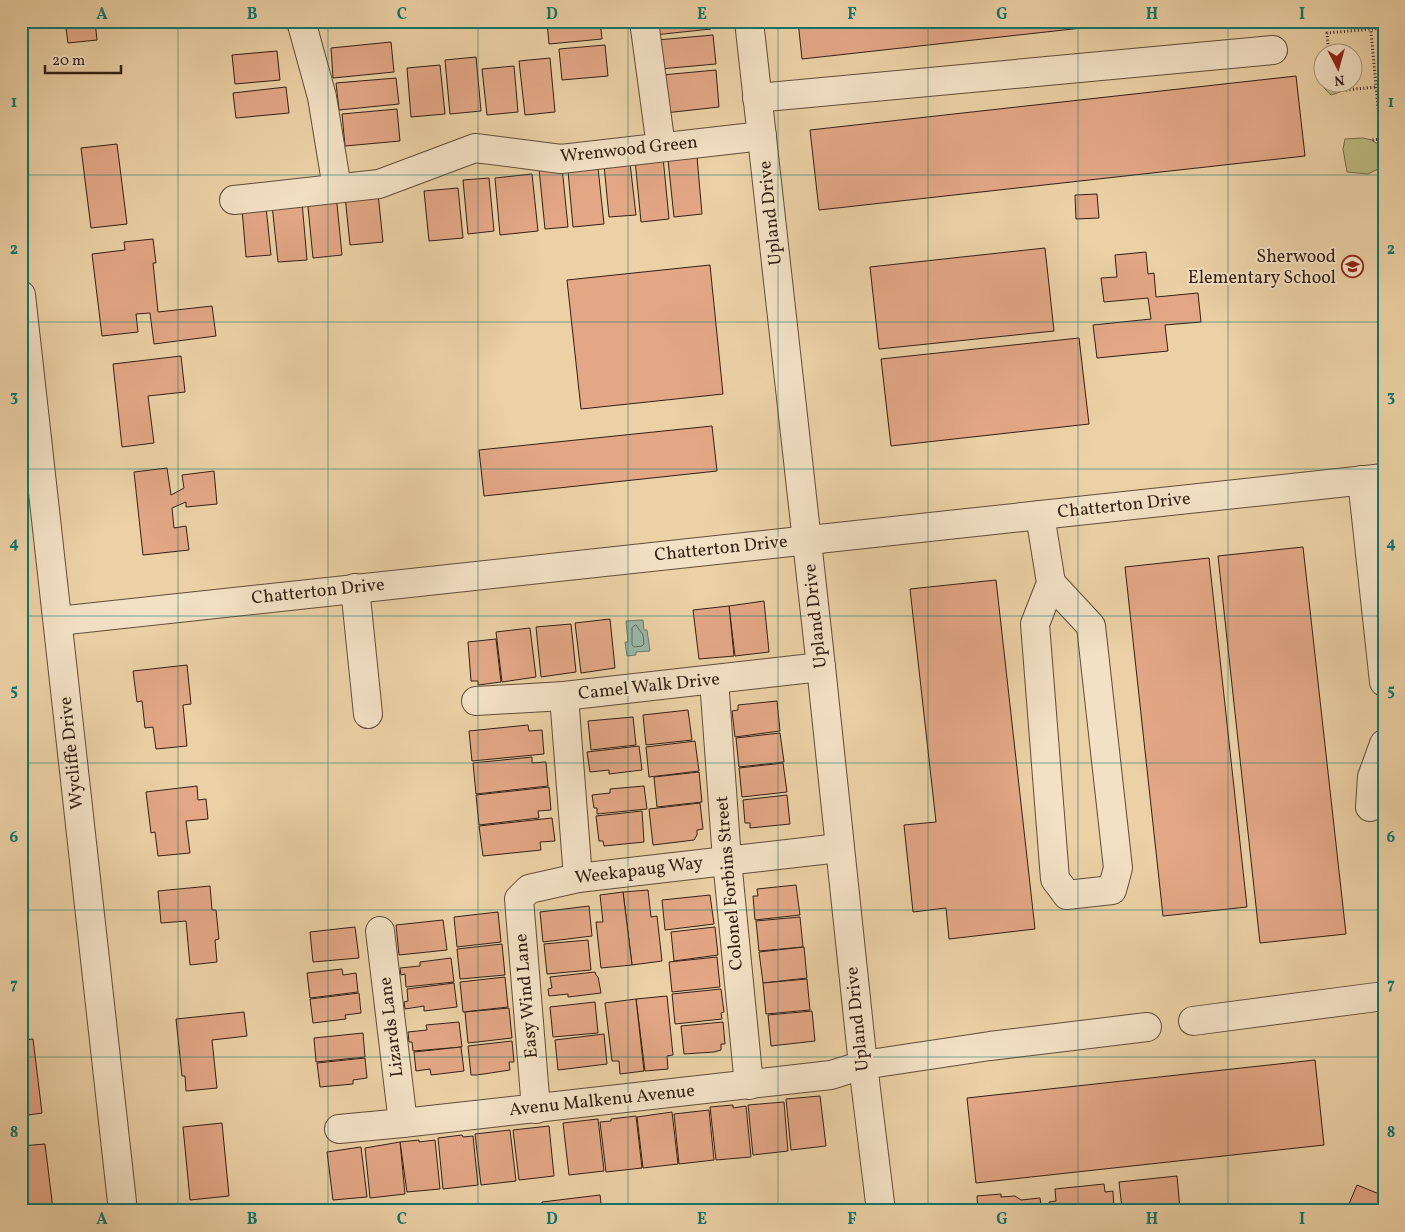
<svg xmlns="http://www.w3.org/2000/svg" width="1405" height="1232" viewBox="0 0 1405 1232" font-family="Vollkorn,serif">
<rect width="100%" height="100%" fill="#ecd1a6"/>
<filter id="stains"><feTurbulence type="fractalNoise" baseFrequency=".004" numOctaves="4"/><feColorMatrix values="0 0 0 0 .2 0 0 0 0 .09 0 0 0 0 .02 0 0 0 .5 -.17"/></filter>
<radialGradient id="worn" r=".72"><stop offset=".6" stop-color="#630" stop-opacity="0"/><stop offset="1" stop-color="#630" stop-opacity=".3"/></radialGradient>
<!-- green -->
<g fill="#bdba83" stroke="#786c4c">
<path d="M1322,57V82L1348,83L1346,90L1331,95C1318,84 1317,72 1322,57Z"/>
<path d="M1363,138L1372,140L1379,145L1381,162L1378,169L1368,174L1347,172L1343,149L1345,139Z"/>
</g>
<!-- water -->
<path fill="#99b7a5" stroke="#707a6b" d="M643,620L644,630H647L650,651L636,652V655L627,656L625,642H628L626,621Z"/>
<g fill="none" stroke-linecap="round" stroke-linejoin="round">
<!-- shore -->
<path stroke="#666b5c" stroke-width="1" d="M636,625L643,635L644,644L642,646L634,647L632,645V628Z"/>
</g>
<!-- building -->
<g fill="#e3a786" stroke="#331f14">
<path d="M65,21H95L97,40L68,43Z"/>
<path d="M547,21H600L602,39L549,44Z"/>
<path d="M653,21H711V29L654,35Z"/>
<path d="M798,21H1145L802,59Z"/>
<path d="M713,35L716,64L660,69L657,40Z"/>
<path d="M391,42L394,72L333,78L331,48Z"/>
<path d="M605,45L608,76L562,80L559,49Z"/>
<path d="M277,51L280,80L235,84L232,55Z"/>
<path d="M476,57L481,111L450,114L445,60Z"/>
<path d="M550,58L555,112L525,115L519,61Z"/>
<path d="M440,65L445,114L411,117L407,68Z"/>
<path d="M514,66L518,112L487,115L482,69Z"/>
<path d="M716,70L719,107L665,113L662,75Z"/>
<path d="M1296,76L1305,156L819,210L810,130Z"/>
<path d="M396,78L399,104L339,110L336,83Z"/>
<path d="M286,87L289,113L236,118L233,93Z"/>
<path d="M397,109L400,141L345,146L342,114Z"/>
<path d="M117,144L127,224L91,228L81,148Z"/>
<path d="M663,157L669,219L641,222L635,160Z"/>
<path d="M697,157L702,214L674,217L668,160Z"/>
<path d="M630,163L636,215L609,217L604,165Z"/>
<path d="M562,167L568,227L545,229L539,169Z"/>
<path d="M598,168L604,224L573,227L568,171Z"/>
<path d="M532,174L538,231L500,235L495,178Z"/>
<path d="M489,178L494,231L468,234L463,180Z"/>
<path d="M458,188L463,238L429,241L424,191Z"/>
<path d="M378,193L383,242L350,245L345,196Z"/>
<path d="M336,194L342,255L313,258L307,197Z"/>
<path d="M1097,194L1099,218L1076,219L1075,195Z"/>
<path d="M302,202L307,260L278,262L272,205Z"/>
<path d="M266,207L271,255L246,257L242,209Z"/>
<path d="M153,239L156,263H153L158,312L212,306L216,336L154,344L150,313L136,314L138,332L102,336L92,254L125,250L124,242Z"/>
<path d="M1045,248L1054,331L879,349L870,267Z"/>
<path d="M1146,252L1148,274L1154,273L1156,297L1198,293L1201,322L1165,325L1168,351L1097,358L1093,325L1151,319L1148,298L1104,302L1101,278L1117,277L1115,255Z"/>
<path d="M710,265L723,394L581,409L567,280Z"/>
<path d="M1079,338L1089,424L891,446L881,359Z"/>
<path d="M181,356L185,392L148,396L154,443L122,447L113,364Z"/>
<path d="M712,426L717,471L484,496L479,450Z"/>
<path d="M167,468L171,495L184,488L182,475L214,471L217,504L186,507V502L172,508L174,528L186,526L189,550L143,555L134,472Z"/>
<path d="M1303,547L1346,934L1260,943L1218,556Z"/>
<path d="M1209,558L1247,907L1163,916L1125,567Z"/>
<path d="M996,580L1035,929L949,939L946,908L913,912L904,825L936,822L910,589Z"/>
<path d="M764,601L769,652L735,656L729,606Z"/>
<path d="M729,606L734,656L699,659L693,610Z"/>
<path d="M610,619L615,668L581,673L575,623Z"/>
<path d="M571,624L576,672L541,677L536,627Z"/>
<path d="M530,628L536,677L502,682L496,632Z"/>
<path d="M496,639L501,682L478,685V681H471L468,642Z"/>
<path d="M187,665L191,704L183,705L187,746L156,749L153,727L145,728L142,701L137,702L133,671Z"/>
<path d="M777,701L780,731L735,737L732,711L738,710V705Z"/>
<path d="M688,710L692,740L646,745L643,715Z"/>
<path d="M633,717L636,745L591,750L588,721Z"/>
<path d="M528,725L529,731L542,730L544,754L472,761L469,731Z"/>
<path d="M780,733L784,762L739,767L736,738Z"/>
<path d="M695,741L699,771L649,777L646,747Z"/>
<path d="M639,746L642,770L609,774V770L590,772L587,752Z"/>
<path d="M532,757V763L546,762L548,786L476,794L473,763Z"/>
<path d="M783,763L787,792L742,797L739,768Z"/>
<path d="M699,772L702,802L657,807L654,777Z"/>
<path d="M197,786L198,800L206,799L208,819L186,821L190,853L158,856L155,832L151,833L146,792Z"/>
<path d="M644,786L647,809L597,814V808H594L592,795L610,793V789Z"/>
<path d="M549,787L551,810L538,811L539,818L479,825L476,795Z"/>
<path d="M787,795L790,824L750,828V823H745L743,800Z"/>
<path d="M700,803L703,829L697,830V835L694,840L653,845L649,809Z"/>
<path d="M642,811L644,842L604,846L603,841H599L596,816Z"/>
<path d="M552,818L555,841L540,842L541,850L483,856L479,826Z"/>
<path d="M796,885L800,915L755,920L753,896H758L757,889Z"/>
<path d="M210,886L212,910H216L219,939L215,940L217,962L190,965L186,921L161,923L158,891Z"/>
<path d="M648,890L651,917L657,916L662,961L632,965L623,892Z"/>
<path d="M623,892L632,965L601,968L596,922H603L600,895Z"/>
<path d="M710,895L714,924L665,930L662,900Z"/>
<path d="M589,906L592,936L543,942L540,912Z"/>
<path d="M498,912L501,942L457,947L454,917Z"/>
<path d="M800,917L803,947L759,951L756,921Z"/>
<path d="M443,920L447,950L399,955L396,925Z"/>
<path d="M355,927L359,958L313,962L310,932Z"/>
<path d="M715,927L718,955L674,961L671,932Z"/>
<path d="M588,940L591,970L547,974L544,944Z"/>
<path d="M502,944L505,975L460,979L457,949Z"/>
<path d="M804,947L807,978L763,983L759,952Z"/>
<path d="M717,957L720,987L672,992L669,962Z"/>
<path d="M451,958L454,982L406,987L405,974L401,975L400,968L420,966V962Z"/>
<path d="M342,969L343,975L356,973L358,992L310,998L307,973Z"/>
<path d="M595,972L596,975L598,977L601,993L568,997V994L549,996L548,989L552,988L550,977Z"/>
<path d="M505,977L508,1007L463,1012L460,982Z"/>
<path d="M807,979L810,1010L766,1014L763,983Z"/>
<path d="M454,983L457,1007L424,1011V1006L405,1009L404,1002L408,1001L407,989Z"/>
<path d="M721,989L724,1012L721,1013L722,1019L675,1024L672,994Z"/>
<path d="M359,993L361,1013L345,1015L346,1019L313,1023L310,999Z"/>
<path d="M667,996L673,1055L667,1056L668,1069L645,1071L636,999Z"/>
<path d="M636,999L644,1071L620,1074L619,1061H612L605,1003Z"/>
<path d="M595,1002L598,1033L553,1037L550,1007Z"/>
<path d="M509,1008L512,1038L468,1043L465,1012Z"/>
<path d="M812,1011L815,1041L771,1046L768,1015Z"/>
<path d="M244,1012L247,1036L212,1040L217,1088L186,1091L185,1076H182L176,1019Z"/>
<path d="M459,1022L462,1047L413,1051L412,1042H409L408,1032L427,1030L426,1025Z"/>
<path d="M723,1022L725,1044H721V1050L714,1052L684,1054L681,1026Z"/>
<path d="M363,1033L365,1057L316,1062L314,1038Z"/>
<path d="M604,1034L607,1064L558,1070L555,1040Z"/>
<path d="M33,1039L42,1113L21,1116V1040Z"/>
<path d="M512,1041L514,1062H509L510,1070L477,1075H471L468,1046Z"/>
<path d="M461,1047L464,1071L431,1075L430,1069L416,1071L414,1052Z"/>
<path d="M365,1058L367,1078L353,1080V1084L320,1087L317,1063Z"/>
<path d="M1315,1060L1324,1145L976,1183L967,1098Z"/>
<path d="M820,1096L826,1146L791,1150L786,1099Z"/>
<path d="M784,1102L788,1151L753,1155L748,1105Z"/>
<path d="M733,1105V1108L746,1106L751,1157L716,1160L710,1107Z"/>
<path d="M709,1110L714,1160L679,1164L674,1114Z"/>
<path d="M672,1112L678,1164L643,1168L637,1117Z"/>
<path d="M636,1116L642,1168L606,1172L600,1122L611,1121V1119Z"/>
<path d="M598,1119L604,1171L569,1175L563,1123Z"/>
<path d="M222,1123L229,1196L190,1200L183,1127Z"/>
<path d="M549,1126L554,1176L519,1180L513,1130Z"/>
<path d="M510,1130L516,1181L481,1185L475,1134Z"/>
<path d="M462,1135L463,1137L473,1136L478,1185L443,1189L438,1138Z"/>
<path d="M419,1140V1142L435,1140L440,1189L407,1192L400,1142Z"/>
<path d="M400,1142L405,1194L370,1198L365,1148Z"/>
<path d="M45,1144L53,1209L22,1211L21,1146Z"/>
<path d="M361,1147L367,1197L333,1200L327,1152Z"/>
<path d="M1177,1176L1180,1209L1173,1211H1129L1128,1208H1122L1119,1182Z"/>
<path d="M1104,1184L1105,1192L1113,1191L1114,1211H1049V1202L1056,1201L1055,1189Z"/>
<path d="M1357,1185L1384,1196V1211H1346Z"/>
<path d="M1001,1194V1197L1015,1196L1021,1200L1040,1198L1042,1211H978L977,1196Z"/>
<path d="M600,1195L602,1211H543L542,1202Z"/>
</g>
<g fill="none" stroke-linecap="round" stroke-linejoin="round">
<defs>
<g id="minor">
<path d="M301,21L322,97L337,188"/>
<path d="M644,21L661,147"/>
<path d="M749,21L821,667L863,1065L881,1211"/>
<path d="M757,98L1273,50"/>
<path d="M234,200L379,184L475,148L561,159L762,136"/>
<path d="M21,295L123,1211"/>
<path d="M1362,480L1384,682"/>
<path d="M1040,515L1051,583L1035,624L1055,879L1067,895L1112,890L1118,868L1091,626L1051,583"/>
<path d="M355,588L368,714"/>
<path d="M58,621L1384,478"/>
<path d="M714,680L727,860L749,1085"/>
<path d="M564,696L578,878"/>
<path d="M476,701L564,696L821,667"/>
<path d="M1370,807L1372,777L1384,744"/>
<path d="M380,931L403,1123"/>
<path d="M1193,1021L1384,996"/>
<path d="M536,1109L519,899L529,889L578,878L839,848"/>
<path d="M339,1129L403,1123L831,1075L863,1065L990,1046L1147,1027"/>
</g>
</defs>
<!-- minor casing -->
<use href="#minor" stroke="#614c38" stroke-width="30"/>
<!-- path -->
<g stroke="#331f14" stroke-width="3" stroke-dasharray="1 2.5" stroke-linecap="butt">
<path d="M1370,21L1381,139L1372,140"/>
<path d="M1328,44L1327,33L1384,28"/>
<path d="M1346,90L1376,87"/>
</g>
<!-- minor -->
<use href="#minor" stroke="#f3e1c5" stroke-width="28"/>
</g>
<!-- grid -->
<path fill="none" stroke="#0f766e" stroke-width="1" stroke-opacity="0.55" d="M178,21V1211M328,21V1211M478,21V1211M628,21V1211M778,21V1211M928,21V1211M1078,21V1211M1228,21V1211M21,175H1384M21,322H1384M21,469H1384M21,616H1384M21,763H1384M21,910H1384M21,1057H1384"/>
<!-- icons -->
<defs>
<symbol id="school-ring" viewBox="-11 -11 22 22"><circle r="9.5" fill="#f3e1c5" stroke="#8f2418" stroke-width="1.5"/><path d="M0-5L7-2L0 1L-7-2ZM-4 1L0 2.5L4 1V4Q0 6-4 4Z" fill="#8f2418"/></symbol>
</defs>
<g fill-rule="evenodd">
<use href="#school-ring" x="1340" y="254" width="25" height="25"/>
</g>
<g text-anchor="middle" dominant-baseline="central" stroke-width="4" stroke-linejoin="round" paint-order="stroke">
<!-- street labels -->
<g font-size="18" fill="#331f14" stroke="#f3e1c5">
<text transform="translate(629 150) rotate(-6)">Wrenwood Green</text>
<text transform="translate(771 213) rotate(-96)">Upland Drive</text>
<text transform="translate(1124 506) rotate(-6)">Chatterton Drive</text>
<text transform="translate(721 549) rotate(-6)">Chatterton Drive</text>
<text transform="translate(318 592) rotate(-6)">Chatterton Drive</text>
<text transform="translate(816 616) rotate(-96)">Upland Drive</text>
<text transform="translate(649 687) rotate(-6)">Camel Walk Drive</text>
<text transform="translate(72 753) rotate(-96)">Wycliffe Drive</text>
<text transform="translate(639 871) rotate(-7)">Weekapaug Way</text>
<text transform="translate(730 883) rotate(-95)">Colonel Forbins Street</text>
<text transform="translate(527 996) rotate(-95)">Easy Wind Lane</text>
<text transform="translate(858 1019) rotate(-96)">Upland Drive</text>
<text transform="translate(392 1027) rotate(-97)">Lizards Lane</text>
<text transform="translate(602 1101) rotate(-6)">Avenu Malkenu Avenue</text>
</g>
<!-- poi labels -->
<g font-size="18" fill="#331f14" stroke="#f3e1c5" text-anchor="end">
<text x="1336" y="257">Sherwood<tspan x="1336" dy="21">Elementary School</tspan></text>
</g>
</g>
<!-- margin -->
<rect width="1405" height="1232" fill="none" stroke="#ecd1a6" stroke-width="55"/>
<!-- north arrow -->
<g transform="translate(1338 68) rotate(174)"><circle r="24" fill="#f3e1c5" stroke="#a6937e"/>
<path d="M0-4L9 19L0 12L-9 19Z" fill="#8f2418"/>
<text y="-8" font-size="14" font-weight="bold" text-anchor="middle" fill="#331f14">N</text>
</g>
<!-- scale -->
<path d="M45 65v8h76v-8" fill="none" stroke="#331f14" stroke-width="2.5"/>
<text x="52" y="65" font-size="15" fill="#331f14" stroke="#f3e1c5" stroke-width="4" paint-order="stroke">20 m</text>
<rect x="28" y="28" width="1350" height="1176" fill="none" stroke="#0f766e" stroke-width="2"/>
<g font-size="16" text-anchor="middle" font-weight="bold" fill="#0f766e">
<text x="102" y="19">A</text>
<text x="252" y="19">B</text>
<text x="402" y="19">C</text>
<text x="552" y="19">D</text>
<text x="702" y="19">E</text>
<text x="852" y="19">F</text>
<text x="1002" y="19">G</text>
<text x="1152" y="19">H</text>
<text x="1302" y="19">I</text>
<text x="14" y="107">1</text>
<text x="1391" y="107">1</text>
<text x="14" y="254">2</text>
<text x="1391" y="254">2</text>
<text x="14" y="401">3</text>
<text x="1391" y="401">3</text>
<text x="14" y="548">4</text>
<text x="1391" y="548">4</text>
<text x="14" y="695">5</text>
<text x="1391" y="695">5</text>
<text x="14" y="842">6</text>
<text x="1391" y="842">6</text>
<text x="14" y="989">7</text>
<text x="1391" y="989">7</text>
<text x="14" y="1137">8</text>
<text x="1391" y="1137">8</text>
<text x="102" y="1224">A</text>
<text x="252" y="1224">B</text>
<text x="402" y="1224">C</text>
<text x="552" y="1224">D</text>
<text x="702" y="1224">E</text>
<text x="852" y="1224">F</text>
<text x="1002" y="1224">G</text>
<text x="1152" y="1224">H</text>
<text x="1302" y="1224">I</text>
</g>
<rect width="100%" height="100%" filter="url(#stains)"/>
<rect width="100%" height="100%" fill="url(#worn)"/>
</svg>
